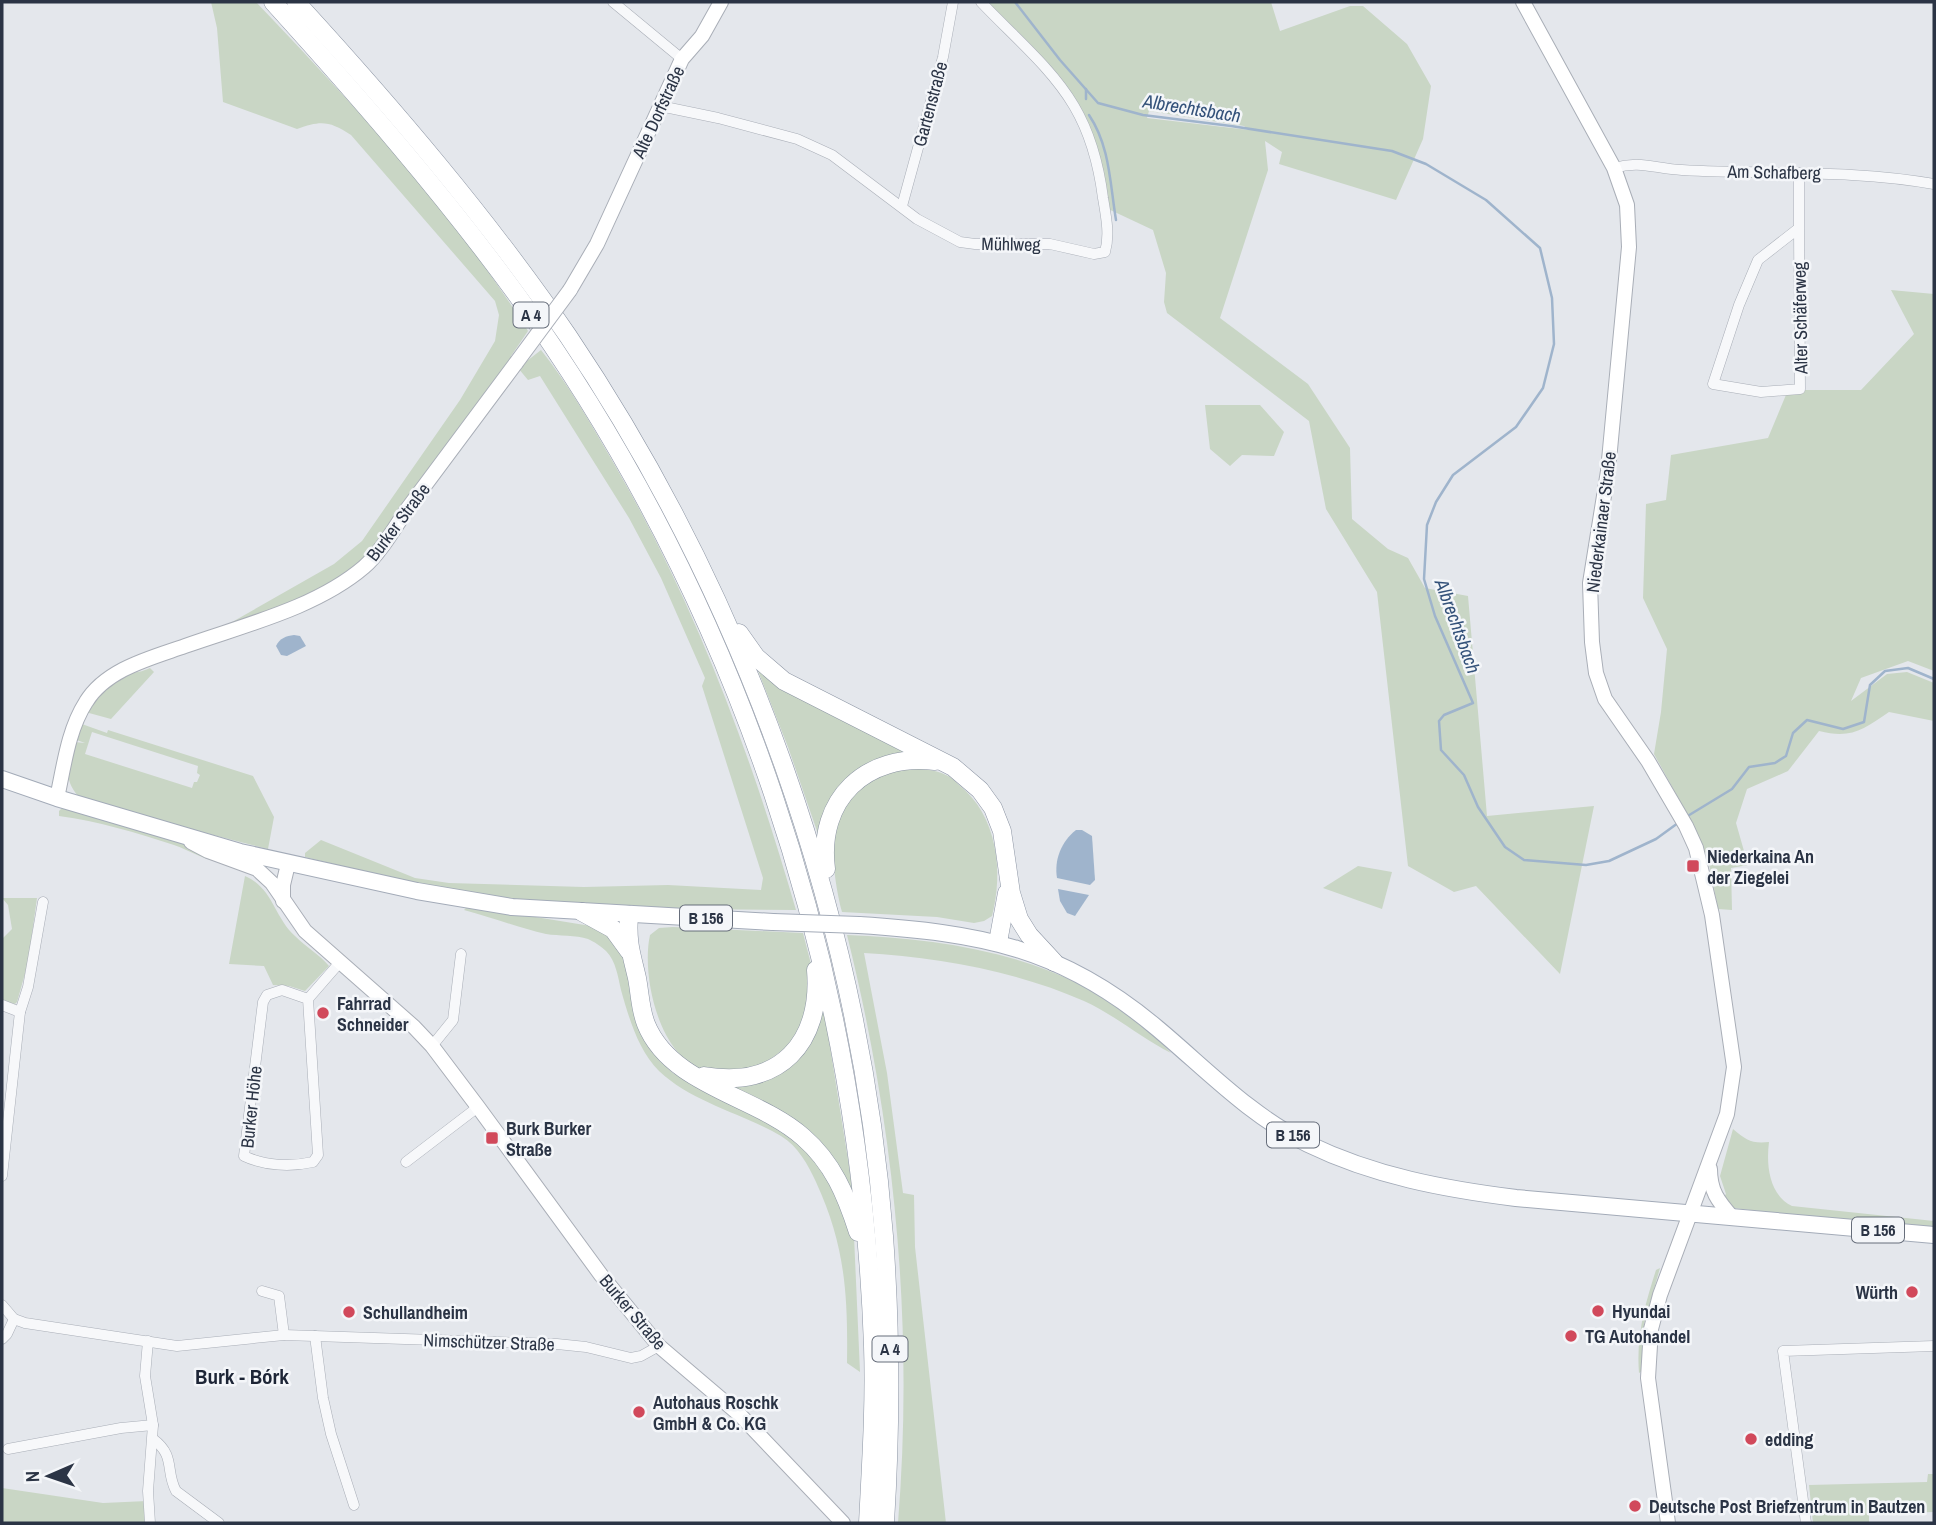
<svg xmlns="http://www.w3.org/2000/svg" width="1936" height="1525" viewBox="0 0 1936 1525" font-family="'Archivo Narrow',sans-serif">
<rect width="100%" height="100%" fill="#e4e7ec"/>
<!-- green -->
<g fill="#c9d6c5" fill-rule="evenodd">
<path d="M211,2H256C354,105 452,210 528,331L511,356L515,363L366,564L342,582L204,638L334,564L362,541L460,400L495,341L499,315L495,301L351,135C330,121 321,120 297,129L223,102L217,28Z"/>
<path d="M987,2H1271L1280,31L1350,6H1363L1407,44L1431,86L1423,139L1396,200L1279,164L1282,152L1265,141L1268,170L1220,318L1308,384L1350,448L1352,519L1388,549L1408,558L1425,588L1468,596L1487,816L1594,806L1560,974L1476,886L1454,892L1408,866L1377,592L1326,509L1309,421L1167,313L1164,302L1166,273L1153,230L1104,207L1101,182L1074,106ZM1149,111L1244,126L1249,130L1147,118Z"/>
<path d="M1891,290L1934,294V671L1908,661L1861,678L1851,701L1887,674L1907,672L1934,683V721L1889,712C1863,730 1851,739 1819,731L1788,771L1747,789L1736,823L1748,865L1731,868L1732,910L1718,909L1708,859L1692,823L1654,754L1661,712L1667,649L1643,598L1646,504L1666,500L1671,455L1768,438L1788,390H1861L1914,334Z"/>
<path d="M541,350C568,384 591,424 613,462C695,603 751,754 796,910L687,909L530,901L410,883L305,857V853L321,840L415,878L449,883L584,887L668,885L761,890L763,878L702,686L705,678L661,578L629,518L540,376L528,380L518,368Z"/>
<path d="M1205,405H1260L1284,432L1274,456L1242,455L1230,466L1210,449Z"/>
<path d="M751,653L925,754L862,768L818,834L788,747Z"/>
<path d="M150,668L154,672L111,719L89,713L88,709C98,695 109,679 127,674C136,672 142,672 150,668Z"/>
<path d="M79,723L107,733L108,730L253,776L274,817L268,849L186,828L78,796C62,777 69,764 74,742L85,743L74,739ZM92,732L198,766L197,773L200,775L197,782H194L192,788L85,754Z"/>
<path d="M908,769C921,769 934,769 946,775C951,777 955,781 959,785C997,815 1004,871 992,916L984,921L974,923L937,917L842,912C826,847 826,780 908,769Z"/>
<path d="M63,807L184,844L230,862C209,864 194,852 174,845C136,833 99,821 59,816V811Z"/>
<path d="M1358,866L1392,872L1382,909L1323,888Z"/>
<path d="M245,876C273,888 274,917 295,936C306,947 319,954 329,966L305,991L289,986L273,985L264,966L229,964Z"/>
<path d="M2,898H37L28,963L17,1002L15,1004L2,1001L3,938L12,929L8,905Z"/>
<path d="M468,906L603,928L620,943L651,1047L661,1062L673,1073L784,1129L825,1167L854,1236L860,1372L847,1363C848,1294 845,1245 816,1182C808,1165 798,1146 781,1136C742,1113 693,1103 659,1071C638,1050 629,1018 621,990C618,977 616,961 606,951C602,947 593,941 588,939C576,935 559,936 546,934C519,928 491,917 464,910Z"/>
<path d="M673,927L803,933L812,968L802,1036L750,1074C736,1073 720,1074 706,1071C659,1059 641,975 650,935L659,928Z"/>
<path d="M847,935C962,939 1091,962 1171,1053C1141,1038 1115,1015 1084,1001C1016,971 937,957 864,953L887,1073L903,1193L914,1195L915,1247L946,1523H898C914,1326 895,1127 847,935Z"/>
<path d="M824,1009L853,1191L850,1190L836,1166L718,1082L764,1078L820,1010Z"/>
<path d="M1733,1129C1746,1140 1752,1144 1769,1142C1766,1165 1769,1195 1792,1206L1934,1221V1230L1733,1208L1722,1199L1726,1194L1720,1176Z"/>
<path d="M1660,1268L1644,1324L1642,1371L1639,1373C1636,1336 1645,1304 1656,1270Z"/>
<path d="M1928,1474H1934V1512L1869,1514V1523H1813L1809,1485L1927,1482Z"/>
<path d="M2,1488L103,1503L147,1501L149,1523H2Z"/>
</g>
<!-- water -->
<g fill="#9fb4cc">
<path d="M294,635L300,636L306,646L287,656L281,655L276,646C280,638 286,636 294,635Z"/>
<path d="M1076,830H1082L1092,836L1095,880L1090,885L1057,878C1054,860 1061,842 1076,830Z"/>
<path d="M1058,889L1089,895L1075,916L1067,913L1060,901Z"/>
</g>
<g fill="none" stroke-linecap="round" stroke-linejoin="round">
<!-- stream -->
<g stroke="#9fb4cc" stroke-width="2.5">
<path d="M1015,2L1060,60L1098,103L1143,115L1231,126L1392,151L1426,164L1486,200L1540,248L1552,298L1554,344L1543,388L1516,427L1453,475L1436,502L1427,525L1424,579L1435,616L1473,703L1444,715L1439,721L1441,750L1464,775L1478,807L1505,847L1524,860L1586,865L1609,861L1656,839L1678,823"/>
<path d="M1086,89V99"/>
<path d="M1089,115C1110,146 1110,184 1116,220"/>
<path d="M1686,817L1732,789L1749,767L1775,763L1786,756L1793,733L1807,720L1843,729L1864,722L1870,685L1885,671L1908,668L1934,679"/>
</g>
<defs>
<g id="street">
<path d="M613,2L682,59"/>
<path d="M660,106L718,118L797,139L832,155L917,219L960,242L975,244H1050L1094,254L1105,252C1110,235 1106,216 1103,198C1099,167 1090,133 1074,106C1051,67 1012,35 981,2"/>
<path d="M1614,168C1640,160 1656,169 1682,170C1766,175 1851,169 1934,184"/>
<path d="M902,206L943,57L953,2"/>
<path d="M1799,228L1800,389L1761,392L1713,384L1739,305L1758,260L1799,228V173"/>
<path d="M308,999L282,990L267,995L263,1002L244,1156C265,1166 291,1167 313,1162L318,1155L308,999L341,961"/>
<path d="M2,1005L20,1012"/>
<path d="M432,1046L453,1020L461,954"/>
<path d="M406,1162L478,1107"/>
<path d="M2,1176L20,1012L28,987L43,902"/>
<path d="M262,1291L279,1296L284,1335"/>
<path d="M2,1305L14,1319L25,1323L177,1346L284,1335L557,1344L586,1347L631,1358L641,1356L659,1346"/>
<path d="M315,1336L323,1398L331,1434L354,1505"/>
<path d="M2,1339L7,1334L14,1319"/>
<path d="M148,1341L145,1376L153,1425L148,1491L150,1523"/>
<path d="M153,1439C176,1456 165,1471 176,1491L219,1523"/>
<path d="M8,1449L121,1428L153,1425"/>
<path d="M1806,1523L1783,1351L1934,1346"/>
</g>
<g id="secondary">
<path d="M1523,2L1614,168L1627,205L1629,247L1608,471L1590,583L1592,642L1596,673L1605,699L1648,761L1686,826L1696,848L1712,915L1734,1067L1727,1114L1660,1295L1651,1329L1648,1378L1668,1523"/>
<path d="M570,290L597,244L682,59L702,36L721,2"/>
<path d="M57,798C64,766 68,730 86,702C106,669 151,658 185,646C244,625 316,608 364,567C381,552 395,527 408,508C444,459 480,411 516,363"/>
<path d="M191,842L208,851L257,869L272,883L305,931L414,1027L432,1046L478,1107L601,1275L659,1346L740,1415L843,1523"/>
<path d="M283,901V885L288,864"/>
<path d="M1710,1169C1710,1191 1718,1201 1732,1217"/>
</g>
<g id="primary">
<path d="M2,779L57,798L240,852L417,891L512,907L773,922"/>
<path d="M859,925C980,933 1061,947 1157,1028C1205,1068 1250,1116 1308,1144C1374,1176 1444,1189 1516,1198L1934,1235"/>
</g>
<g id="highway">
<path d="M273,2C358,96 442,192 517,295C738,601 860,969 873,1346C875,1405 871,1464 868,1523"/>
<path d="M296,2C393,108 487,218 568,336C746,600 860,919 884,1236C891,1332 891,1427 885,1523"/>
<path d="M739,633L756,657L784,681L953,767L980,790L993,808L1002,831L1011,893L1019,919L1029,935L1054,962"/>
<path d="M826,869C817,799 866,753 935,761"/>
<path d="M582,912L613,929L629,951"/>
<path d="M629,915C627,943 631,952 637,978C640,993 640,1009 646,1024C671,1086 757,1096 803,1137C833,1163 846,1195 858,1232"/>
<path d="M998,942L1007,893"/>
<path d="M704,1076C779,1089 822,1043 816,970"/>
</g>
</defs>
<!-- street casing -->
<use href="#street" stroke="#a9aeb7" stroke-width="11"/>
<!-- secondary casing -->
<use href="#secondary" stroke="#a9aeb7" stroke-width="16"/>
<!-- primary casing -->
<use href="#primary" stroke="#a3abb8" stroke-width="18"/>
<!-- highway casing -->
<use href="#highway" stroke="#8b94a3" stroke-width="19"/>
<!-- street -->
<use href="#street" stroke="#f7f8fa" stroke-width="10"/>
<!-- secondary -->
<use href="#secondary" stroke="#fff" stroke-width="14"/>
<!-- primary -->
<use href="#primary" stroke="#fff" stroke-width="16"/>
<!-- highway -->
<use href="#highway" stroke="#fff" stroke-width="18"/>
<defs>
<path id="secondary-bridge" d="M516,363L570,290"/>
<path id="primary-bridge" d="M773,922L859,925"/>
</defs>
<!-- secondary-bridge casing -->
<use href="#secondary-bridge" stroke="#a9aeb7" stroke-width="16" stroke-linecap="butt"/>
<!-- primary-bridge casing -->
<use href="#primary-bridge" stroke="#a3abb8" stroke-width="18" stroke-linecap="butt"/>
<!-- secondary-bridge -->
<use href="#secondary-bridge" stroke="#fff" stroke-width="14"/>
<!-- primary-bridge -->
<use href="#primary-bridge" stroke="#fff" stroke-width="16"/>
</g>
<!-- markers -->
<g fill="#d1495b" stroke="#f4f6f9" stroke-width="2.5">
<rect x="1686" y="859" width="14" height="14" rx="3.5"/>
<circle cx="323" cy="1013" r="7"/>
<rect x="485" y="1131" width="14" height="14" rx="3.5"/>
<circle cx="1912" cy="1292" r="7"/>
<circle cx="1598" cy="1311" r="7"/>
<circle cx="349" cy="1312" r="7"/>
<circle cx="1571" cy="1336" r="7"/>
<circle cx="639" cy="1412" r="7"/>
<circle cx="1751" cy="1439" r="7"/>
<circle cx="1635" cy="1506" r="7"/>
</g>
<g text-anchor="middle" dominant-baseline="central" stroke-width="5" stroke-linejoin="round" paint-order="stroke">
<!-- shield labels -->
<g fill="#f4f6f9" stroke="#676e7b" stroke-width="2">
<rect x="513.5" y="302.5" width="35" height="25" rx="5"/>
<rect x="680" y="905.5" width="52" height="25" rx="5"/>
<rect x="1267" y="1122.5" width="52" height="25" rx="5"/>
<rect x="1852" y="1217.5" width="52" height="25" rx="5"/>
<rect x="872.5" y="1336.5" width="35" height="25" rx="5"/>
</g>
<g font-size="16" font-weight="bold" fill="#2b3445">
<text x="531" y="315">A 4</text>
<text x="706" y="918">B 156</text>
<text x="1293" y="1135">B 156</text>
<text x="1878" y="1230">B 156</text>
<text x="890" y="1349">A 4</text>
</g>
<!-- street labels -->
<g font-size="18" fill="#2b3445" stroke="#f4f6f9">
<text transform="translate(930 104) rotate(-75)">Gartenstraße</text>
<text transform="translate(658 112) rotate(-65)">Alte Dorfstraße</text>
<text transform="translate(1774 172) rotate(1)">Am Schafberg</text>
<text transform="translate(1011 244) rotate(1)">Mühlweg</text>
<text transform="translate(1800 318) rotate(-91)">Alter Schäferweg</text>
<text transform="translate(398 522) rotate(-53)">Burker Straße</text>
<text transform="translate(1601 522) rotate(-83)">Niederkainaer Straße</text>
<text transform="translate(251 1107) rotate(-84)">Burker Höhe</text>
<text transform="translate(633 1312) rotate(50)">Burker Straße</text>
<text transform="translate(489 1342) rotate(2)">Nimschützer Straße</text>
</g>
<!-- poi labels -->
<g font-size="18" font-weight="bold" fill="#2b3445" stroke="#f4f6f9" text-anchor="start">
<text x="1707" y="856">Niederkaina An<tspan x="1707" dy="21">der Ziegelei</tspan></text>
<text x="337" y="1003">Fahrrad<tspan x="337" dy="21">Schneider</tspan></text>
<text x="506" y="1128">Burk Burker<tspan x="506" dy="21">Straße</tspan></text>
<text x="1898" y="1292" text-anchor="end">Würth</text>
<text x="1612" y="1311">Hyundai</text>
<text x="363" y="1312">Schullandheim</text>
<text x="1585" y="1336">TG Autohandel</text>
<text x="653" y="1402">Autohaus Roschk<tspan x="653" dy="21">GmbH &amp; Co. KG</tspan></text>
<text x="1765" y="1439">edding</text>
<text x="1649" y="1506">Deutsche Post Briefzentrum in Bautzen</text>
</g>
<!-- water labels -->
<g font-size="19" font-style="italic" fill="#34527a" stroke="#f4f6f9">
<text transform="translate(1192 108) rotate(9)">Albrechtsbach</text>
<text transform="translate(1458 626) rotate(70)">Albrechtsbach</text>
</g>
<!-- quarter labels -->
<g font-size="21" font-weight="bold" fill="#1d2536" stroke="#f4f6f9">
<text x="242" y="1376">Burk - Bórk</text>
</g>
</g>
<!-- border -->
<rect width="1936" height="1525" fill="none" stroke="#2b3445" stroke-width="7"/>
<!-- north arrow -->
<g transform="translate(49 1476) rotate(268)" stroke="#f4f6f9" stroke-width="5" paint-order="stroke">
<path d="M0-5L12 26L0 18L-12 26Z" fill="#2b3445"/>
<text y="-10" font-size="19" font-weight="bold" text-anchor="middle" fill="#2b3445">N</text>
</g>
</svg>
